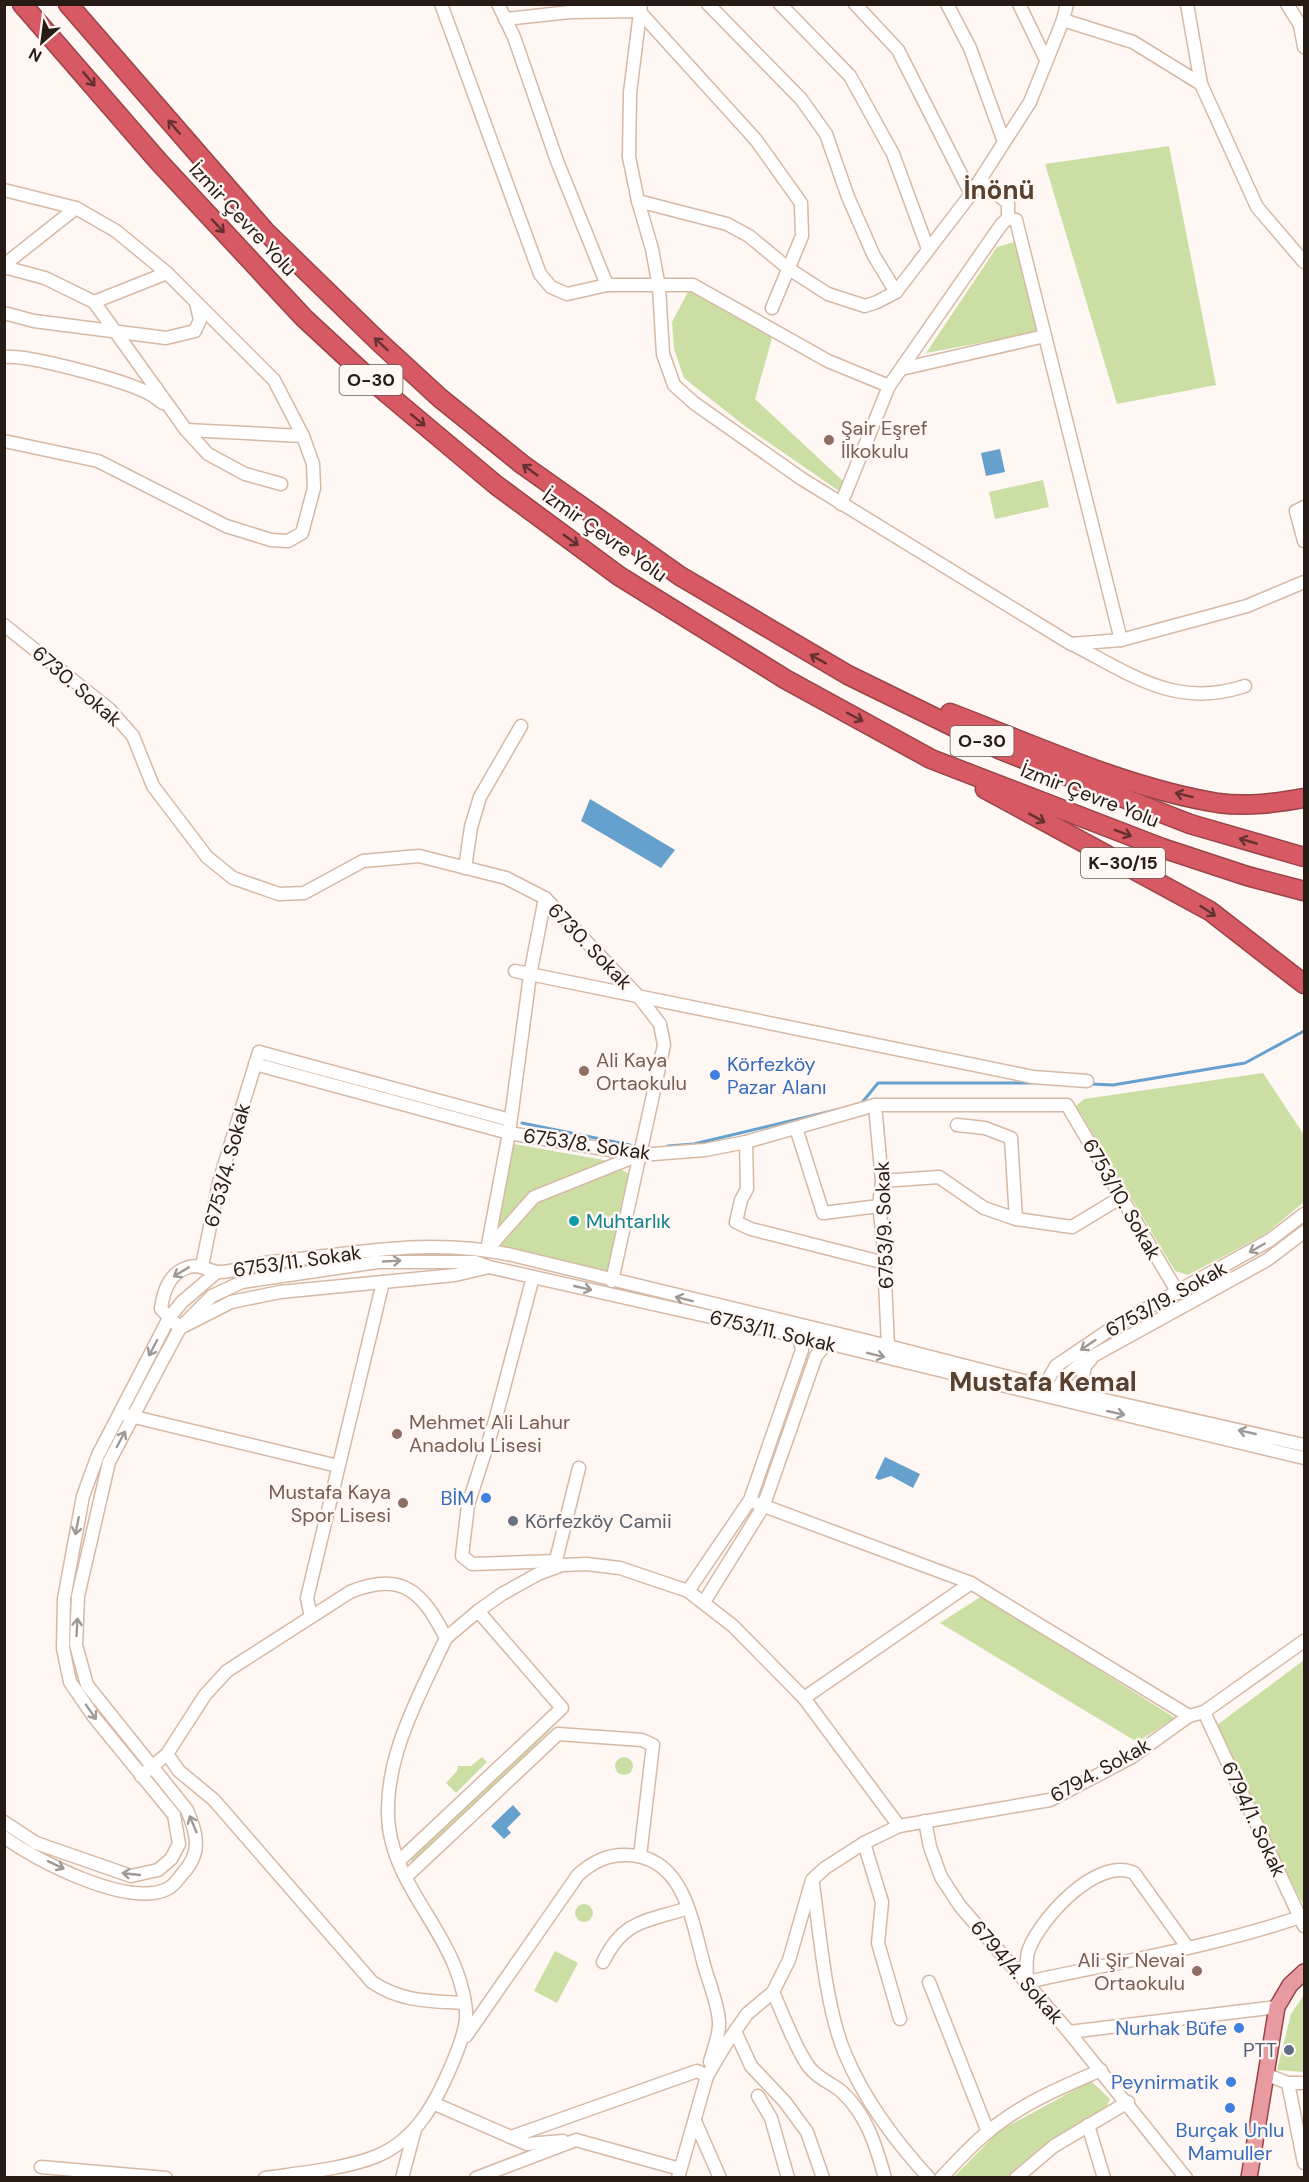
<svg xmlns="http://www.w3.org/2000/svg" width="1309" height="2182" viewBox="0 0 1309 2182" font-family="'DM Sans',sans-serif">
<rect width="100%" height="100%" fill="#fef7f3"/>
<!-- green -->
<g fill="#cbdfa4">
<path d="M1169,146L1216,385L1117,404L1045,164Z"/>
<path d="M1017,241L1040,332L926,353L997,247Z"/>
<path d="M690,288L772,338L755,399L843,481L839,491L746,427L684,378L674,349L672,322Z"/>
<path d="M1043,480L1049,507L995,519L989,492Z"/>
<path d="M1263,1073L1304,1135V1202L1264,1235L1188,1275L1175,1271L1076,1106L1084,1099Z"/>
<path d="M514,1144L604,1160L631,1175L607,1271L494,1246Z"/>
<path d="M982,1596L1175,1718L1137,1742L940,1623Z"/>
<path d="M1304,1660V1906L1282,1864L1217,1725Z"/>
<path d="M548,1728L550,1730L537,1743L539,1745L413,1864L411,1858Z"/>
<path d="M482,1757L487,1762L456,1793L446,1783L457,1771L458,1766H471Z"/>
<circle cx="624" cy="1766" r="9"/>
<circle cx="584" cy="1913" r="9"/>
<path d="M555,1951L578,1963L557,2003L534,1991Z"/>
<path d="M1304,1995V2072L1277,2070L1291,2014Z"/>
<path d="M1091,2081L1110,2099L1107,2106L1051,2141L1007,2177L953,2178L999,2131Z"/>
</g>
<!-- water -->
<g fill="#66a0cc">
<path d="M1000,449L1005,472L986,476L981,453Z"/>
<path d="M590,799L675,850L661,868L581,821Z"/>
<path d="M885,1457L920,1474L913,1488L891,1476L879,1480L875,1478Z"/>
<path d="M513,1805L521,1814L507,1828L511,1833L504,1839L491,1826Z"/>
</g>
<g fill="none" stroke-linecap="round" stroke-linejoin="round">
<!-- stream -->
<g stroke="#66a0cc" stroke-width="3">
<path d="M1090,1084L1113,1085L1245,1063L1304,1031"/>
<path d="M860,1105L878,1083H1032"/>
<path d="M522,1123L630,1145"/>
<path d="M668,1146L694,1144L836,1110"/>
</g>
<defs>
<g id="minor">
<path d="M441,4L540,274L551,287L567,294L607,285H693L828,361L889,386"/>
<path d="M498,4L514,37L557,161L607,285"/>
<path d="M641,4L630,93L629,157L638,201L727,224L749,236L789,269L828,294L865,306L877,302L896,292L971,194L1030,102L1063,20L1133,42L1201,84L1257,207L1304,262"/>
<path d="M708,4L801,99L826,134L848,197L874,256L896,292"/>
<path d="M780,4L850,76L893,154L928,249"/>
<path d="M855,4L898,50L971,194"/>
<path d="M947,4L970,48L1004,142"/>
<path d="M1019,4L1046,60"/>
<path d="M1187,4L1201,84"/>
<path d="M1287,4L1300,25L1304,47"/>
<path d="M505,19L570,12L639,11L756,140L801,203L802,236L772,308"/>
<path d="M1063,20L1067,4"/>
<path d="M980,180L1008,203V218"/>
<path d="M4,190L76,208L116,231L167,273L274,380L303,436L313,464L314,488L302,533L288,541L271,540L226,526L98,461L4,441"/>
<path d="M638,201L652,249L659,287L663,354L674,385L694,403L802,479L1071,644L1121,640L1247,606L1304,582"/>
<path d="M4,265L76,208"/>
<path d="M4,267L45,278L94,302L186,430L208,454L245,474L281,484"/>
<path d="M94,302L167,273"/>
<path d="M4,313L34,321L166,338L195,331L200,320L196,303"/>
<path d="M4,357C27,354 126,381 148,393C153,395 158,400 163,403"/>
<path d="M901,369L1045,336"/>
<path d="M186,430L303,436"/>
<path d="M841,504L889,386L1001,225L1008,218L1016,220L1121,640"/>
<path d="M1304,507L1296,511L1304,541"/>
<path d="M4,625L109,709L133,736L153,786L207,857L233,878L279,894L304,893L363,861L419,856L506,878L545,898L639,997L660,1024L664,1045L612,1281"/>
<path d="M1072,644C1132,675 1176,709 1245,686"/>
<path d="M465,868L471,827L480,797L521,726"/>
<path d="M515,971L1033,1077L1087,1081"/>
<path d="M255,1064L509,1133L640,1155L705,1150L746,1142L875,1105H1067L1178,1293"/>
<path d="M875,1105L882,1181L879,1206L883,1238L888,1346"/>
<path d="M957,1125L985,1128L1011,1138L1016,1219L1072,1227L1120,1198"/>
<path d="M796,1128L823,1213L879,1206"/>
<path d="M746,1142L747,1189L741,1200L736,1222L751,1229L885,1263"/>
<path d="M882,1181L939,1177L984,1208L1016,1219"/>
<path d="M487,1250L509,1133L530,975L545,898"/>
<path d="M487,1250L534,1197L639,1155"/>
<path d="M202,1266L219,1182L259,1052L510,1120"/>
<path d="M533,1277L495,1421L468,1505L462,1556L472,1564L556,1561"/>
<path d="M1091,1359L1085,1366L1082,1382L1092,1397"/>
<path d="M1046,1395L1049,1378L1056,1366L1115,1326L1270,1240L1304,1214"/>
<path d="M1058,1396C1057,1380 1073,1370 1084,1361L1267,1260L1304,1232"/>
<path d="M126,1415L338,1466"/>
<path d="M1304,1445L1047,1387L888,1346L512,1255C426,1237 356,1254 271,1262C254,1264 233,1273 217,1272C206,1270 198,1263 186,1268C169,1274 163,1293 161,1309L180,1328L212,1296L242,1282L378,1262H475L489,1267L827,1343L1304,1458"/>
<path d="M756,1503L971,1583"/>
<path d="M554,1568L579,1468"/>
<path d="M688,1591L750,1500L802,1350L799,1337"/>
<path d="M704,1602L763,1507L816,1356L827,1343"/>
<path d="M311,1617L307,1598L383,1282"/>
<path d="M446,1638L478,1611L502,1594L538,1574L562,1565L587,1564L620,1568L688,1591L733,1626L804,1698L899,1826"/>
<path d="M804,1698L971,1583L1189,1716"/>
<path d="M1204,1712L1304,1926"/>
<path d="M167,1754L179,1771L214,1800L372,1982C401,2002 431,2001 464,2003"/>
<path d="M141,1776L167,1754L205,1695L227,1671L350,1592C403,1570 423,1593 446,1638C419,1696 381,1762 389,1828C396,1880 437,1921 455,1967C461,1982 467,2004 466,2020C464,2035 458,2050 452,2064C436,2102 417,2139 377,2156C345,2169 299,2173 265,2178"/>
<path d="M925,1821L930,1847L941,1877L960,1906L1069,2032L1277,2007"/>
<path d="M4,1822L36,1843L131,1876L158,1870L171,1859L179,1844L174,1815L94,1717L70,1682L63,1648L64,1599L83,1496L98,1455L169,1318L182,1302L217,1272"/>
<path d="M4,1837C37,1861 128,1908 167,1889C173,1887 179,1878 183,1873C202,1853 197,1833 187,1810L87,1685L76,1645L78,1596L109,1462L160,1365L180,1328L231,1302L280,1292L455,1275L489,1267"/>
<path d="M864,1843L882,1902L878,1943L900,2019"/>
<path d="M399,1861L562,1708L478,1611"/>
<path d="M407,1876L558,1734L642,1740L653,1745L640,1856"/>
<path d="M813,1884C820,1935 826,2011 846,2056C865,2101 896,2142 929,2178"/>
<path d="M1188,1948L1134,1873C1097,1856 1041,1918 1029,1949C1025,1958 1027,1971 1027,1982C1118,1962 1212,1947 1300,1917"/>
<path d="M603,1962C624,1919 646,1922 688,1908"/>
<path d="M929,1982L988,2132"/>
<path d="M773,1992C783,2014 795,2048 809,2067C819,2080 831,2082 842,2092C867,2115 876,2146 885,2178"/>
<path d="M735,2031L751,2066L785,2102L807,2132L823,2178"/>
<path d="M1069,2032L1186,2178"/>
<path d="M466,2036L578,1875C592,1862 608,1854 627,1855C684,1856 692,1921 704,1965C709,1983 718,2003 719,2022C720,2034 713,2050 710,2062"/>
<path d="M1265,2074L1288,2083H1304"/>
<path d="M1288,2083L1304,2163"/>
<path d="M758,2096L771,2118L788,2178"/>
<path d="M435,2104L527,2144L563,2141"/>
<path d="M695,2121L720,2178"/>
<path d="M1088,2125L1104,2178"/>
<path d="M511,2137L697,2071L707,2076"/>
<path d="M41,2167L166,2178"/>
<path d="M402,2178L415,2129"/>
<path d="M476,2178L576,2140L680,2169"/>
<path d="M678,2178L707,2076L726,2044L747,2014L773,1992L789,1960L812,1880L825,1868L864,1843L899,1826L1050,1800L1132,1757L1189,1716L1204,1712L1304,1641"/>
<path d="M941,2178C960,2158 979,2137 1002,2121C1032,2099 1067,2085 1101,2070"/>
<path d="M1016,2178L1054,2146L1128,2102"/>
</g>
<path id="major" d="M1249,2178L1277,2007L1290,1985L1304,1972"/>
<g id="highway">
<path d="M22,4L159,162L304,318L372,381L496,485L619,576L785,679L931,759L1162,848L1247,876L1304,891"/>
<path d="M68,4L265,231L378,341L440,398L523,465L680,576L848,675L1001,750L1190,824L1304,857"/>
<path d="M950,713C1037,746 1126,788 1218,803C1247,807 1276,803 1304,798"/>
<path d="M985,789L1210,911L1304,984"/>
</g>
</defs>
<!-- minor casing -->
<use href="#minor" stroke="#d6b9a4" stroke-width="15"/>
<!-- major casing -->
<use href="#major" stroke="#994448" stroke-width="18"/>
<!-- highway casing -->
<use href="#highway" stroke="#994448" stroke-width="21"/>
<!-- minor -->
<use href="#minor" stroke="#fff" stroke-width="12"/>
<!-- major -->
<use href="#major" stroke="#e79ba1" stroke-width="15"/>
<!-- highway -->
<use href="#highway" stroke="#d75963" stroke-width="18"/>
</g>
<!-- one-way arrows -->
<defs><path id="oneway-shaft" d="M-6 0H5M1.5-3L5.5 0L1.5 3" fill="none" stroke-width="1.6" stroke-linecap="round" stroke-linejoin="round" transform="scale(1.5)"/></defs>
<g stroke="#653130">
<use href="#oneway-shaft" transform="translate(89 79) rotate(50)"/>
<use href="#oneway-shaft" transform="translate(174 127) rotate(-131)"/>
<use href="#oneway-shaft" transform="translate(218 226) rotate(47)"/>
<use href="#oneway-shaft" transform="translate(381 344) rotate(-137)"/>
<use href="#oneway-shaft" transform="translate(418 420) rotate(40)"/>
<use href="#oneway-shaft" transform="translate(530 470) rotate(-144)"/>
<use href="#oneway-shaft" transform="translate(571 540) rotate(36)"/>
<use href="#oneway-shaft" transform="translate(818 659) rotate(-151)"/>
<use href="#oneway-shaft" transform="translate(855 717) rotate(28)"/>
<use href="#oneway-shaft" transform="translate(1184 795) rotate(-166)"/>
<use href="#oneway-shaft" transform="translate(1037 818) rotate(29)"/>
<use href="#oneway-shaft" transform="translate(1123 833) rotate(21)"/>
<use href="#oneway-shaft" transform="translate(1248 841) rotate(-164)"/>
<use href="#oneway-shaft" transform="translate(1208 911) rotate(33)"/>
</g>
<g stroke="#9e9996">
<use href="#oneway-shaft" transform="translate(1257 1248) rotate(150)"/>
<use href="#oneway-shaft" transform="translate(392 1261) rotate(-3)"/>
<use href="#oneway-shaft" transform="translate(181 1272) rotate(149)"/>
<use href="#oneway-shaft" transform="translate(583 1288) rotate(13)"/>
<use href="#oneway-shaft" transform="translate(684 1299) rotate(-166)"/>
<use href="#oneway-shaft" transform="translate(1088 1345) rotate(146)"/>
<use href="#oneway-shaft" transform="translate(153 1348) rotate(118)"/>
<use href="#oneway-shaft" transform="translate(876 1355) rotate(14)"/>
<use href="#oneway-shaft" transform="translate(1116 1413) rotate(13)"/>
<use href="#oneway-shaft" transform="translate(1247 1432) rotate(-167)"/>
<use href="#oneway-shaft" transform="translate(121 1439) rotate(-62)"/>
<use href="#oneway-shaft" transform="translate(77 1526) rotate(101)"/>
<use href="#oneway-shaft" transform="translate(77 1627) rotate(-87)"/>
<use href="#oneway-shaft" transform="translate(91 1712) rotate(55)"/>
<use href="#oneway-shaft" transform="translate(193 1824) rotate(-113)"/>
<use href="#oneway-shaft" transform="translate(56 1865) rotate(25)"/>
<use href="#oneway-shaft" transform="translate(131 1874) rotate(-174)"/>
</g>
<!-- markers -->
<g fill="#8d6e63" stroke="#fef7f3" stroke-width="2">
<circle cx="829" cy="440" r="6"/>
<circle cx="584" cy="1071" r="6"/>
<circle cx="397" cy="1434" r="6"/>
<circle cx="403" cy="1503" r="6"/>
<circle cx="1197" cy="1971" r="6"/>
</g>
<g fill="#3f7fe0" stroke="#fef7f3" stroke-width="2">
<circle cx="715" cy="1075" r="6"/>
<circle cx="486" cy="1498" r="6"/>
<circle cx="1239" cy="2028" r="6"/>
<circle cx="1231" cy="2082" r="6"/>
<circle cx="1230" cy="2108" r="6"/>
</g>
<circle fill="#0f9aa8" stroke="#fef7f3" stroke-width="2" cx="574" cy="1221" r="6"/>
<circle fill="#6b7280" stroke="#fef7f3" stroke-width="2" cx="513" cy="1521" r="6"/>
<circle fill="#5c6f8a" stroke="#fef7f3" stroke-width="2" cx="1289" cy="2050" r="6"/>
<g text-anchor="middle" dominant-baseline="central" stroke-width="5" stroke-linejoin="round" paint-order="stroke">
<!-- shield labels -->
<g fill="#fef7f3" stroke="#685e58" stroke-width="1.5">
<rect x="339.5" y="365" width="63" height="30" rx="4.5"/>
<rect x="950.5" y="726" width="63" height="30" rx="4.5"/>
<rect x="1081" y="848" width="84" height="30" rx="4.5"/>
</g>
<g font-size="18" font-weight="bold" fill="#271c15">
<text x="371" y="380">O-30</text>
<text x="982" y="741">O-30</text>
<text x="1123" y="863">K-30/15</text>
</g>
<!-- street labels -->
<g font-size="20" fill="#271c15" stroke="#fef7f3">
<text transform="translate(243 219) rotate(47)">İzmir Çevre Yolu</text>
<text transform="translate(605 535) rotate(35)">İzmir Çevre Yolu</text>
<text transform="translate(77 686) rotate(41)">6730. Sokak</text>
<text transform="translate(1090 795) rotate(21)">İzmir Çevre Yolu</text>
<text transform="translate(590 946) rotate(46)">6730. Sokak</text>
<text transform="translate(587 1144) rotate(8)">6753/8. Sokak</text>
<text transform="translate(227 1165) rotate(-75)">6753/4. Sokak</text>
<text transform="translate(1122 1199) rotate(60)">6753/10. Sokak</text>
<text transform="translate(884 1225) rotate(-92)">6753/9. Sokak</text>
<text transform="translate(297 1261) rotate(-8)">6753/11. Sokak</text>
<text transform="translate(1166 1299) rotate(-29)">6753/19. Sokak</text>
<text transform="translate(773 1331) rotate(13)">6753/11. Sokak</text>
<text transform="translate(1100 1770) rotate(-29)">6794. Sokak</text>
<text transform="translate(1254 1819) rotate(65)">6794/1. Sokak</text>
<text transform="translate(1017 1972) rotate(49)">6794/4. Sokak</text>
</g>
<!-- education labels -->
<g font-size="20" fill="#785e54" stroke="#fef7f3" text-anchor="start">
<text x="841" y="428">Şair Eşref<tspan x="841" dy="23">İlkokulu</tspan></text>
<text x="596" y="1060">Ali Kaya<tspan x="596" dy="23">Ortaokulu</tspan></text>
<text x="409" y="1422">Mehmet Ali Lahur<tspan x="409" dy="23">Anadolu Lisesi</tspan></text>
<text x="391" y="1492" text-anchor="end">Mustafa Kaya<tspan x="391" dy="23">Spor Lisesi</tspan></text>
<text x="1185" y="1960" text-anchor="end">Ali Şir Nevai<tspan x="1185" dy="23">Ortaokulu</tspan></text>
</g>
<!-- shop labels -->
<g font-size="20" fill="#366cbe" stroke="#fef7f3" text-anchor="end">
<text x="727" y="1064" text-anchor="start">Körfezköy<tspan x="727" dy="23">Pazar Alanı</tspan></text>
<text x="474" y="1498">BİM</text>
<text x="1227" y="2028">Nurhak Büfe</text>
<text x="1219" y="2082">Peynirmatik</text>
<text x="1230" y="2130" text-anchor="middle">Burçak Unlu<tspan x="1230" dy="23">Mamuller</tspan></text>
</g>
<!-- culture labels -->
<g font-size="20" fill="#0d838f" stroke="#fef7f3" text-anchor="start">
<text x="586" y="1221">Muhtarlık</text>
</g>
<!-- worship labels -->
<g font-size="20" fill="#5b616d" stroke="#fef7f3" text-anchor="start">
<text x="525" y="1521">Körfezköy Camii</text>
</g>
<!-- service labels -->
<g font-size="20" fill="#4e5e75" stroke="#fef7f3" text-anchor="end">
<text x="1277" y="2050">PTT</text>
</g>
<!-- district labels -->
<g font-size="26" font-weight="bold" fill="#59412f" stroke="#fef7f3">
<text x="999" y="190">İnönü</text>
<text x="1043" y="1382">Mustafa Kemal</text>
</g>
</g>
<!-- border -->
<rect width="1309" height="2182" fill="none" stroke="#271c15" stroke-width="12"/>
<!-- north arrow -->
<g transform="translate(42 42) rotate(208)" stroke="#fef7f3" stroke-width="4.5" paint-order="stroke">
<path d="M0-4.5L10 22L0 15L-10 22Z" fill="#271c15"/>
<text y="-9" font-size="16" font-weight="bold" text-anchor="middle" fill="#271c15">N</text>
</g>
</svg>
